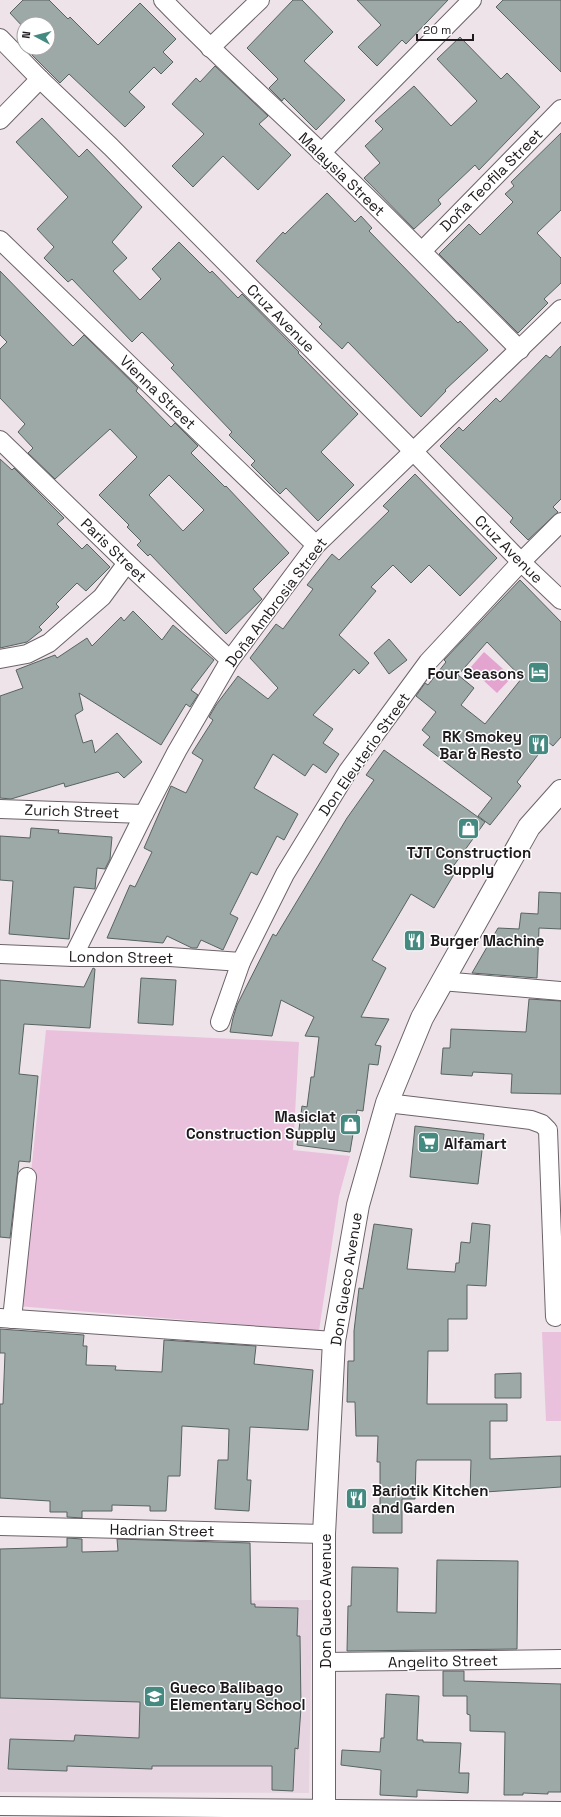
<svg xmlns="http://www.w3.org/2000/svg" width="561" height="1817" viewBox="0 0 561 1817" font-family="'Space Grotesk',sans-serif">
<rect width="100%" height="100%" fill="#ede3e9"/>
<!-- built -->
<path fill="#e6d5e0" d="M312,1600L309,1793L0,1792V1601Z"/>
<!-- green -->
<g fill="#eac1dd">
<path d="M46,1030L299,1042L293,1150L350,1156L339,1196L319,1331L17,1306Z"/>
<path d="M542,1332H561V1421H546Z"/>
</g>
<!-- water -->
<path fill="#e3a4cf" d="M484,652L512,677L497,693L470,668Z"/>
<!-- building -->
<g fill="#9da9a7" stroke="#586361" fill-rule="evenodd">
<path d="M23,0H49L68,19L70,17L98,45L140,3L176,39L163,52L173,62L161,74L154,67L129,92L145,107L125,127L69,74L60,83L32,55L39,48H48V24H24V28L10,13Z"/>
<path d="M293,0H302L333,32L304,61L345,100L316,130L284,98L282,101L269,88L278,79L247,48Z"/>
<path d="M357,0H448L406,44L402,40L377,66L358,47L381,25Z"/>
<path d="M503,0H561V72L496,7Z"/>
<path d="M460,37L501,79L507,73L540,107L479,170L475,165L438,200L441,204L414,229L364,178L380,163L365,146L383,129L375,121L414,86L451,126L477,101L437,59Z"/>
<path d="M215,66L268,116L259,124L291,155L258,190L223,156L193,187L172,166L204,134L172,104L196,78L200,82Z"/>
<path d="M42,118L79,157L87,149L142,207L112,242L127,258L113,271L140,300L161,279L152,269L179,242L210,273L212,271L238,298L242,294L299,352L298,353L358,414L321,452L354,485L318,521L286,488L280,494L251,465L255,461L229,435L232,432L171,368L174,365L142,332L132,342L72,279L68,282L44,258L54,247L37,229L68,197L16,142Z"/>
<path d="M561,133V210L537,233L561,258V283L544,299L548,303L518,333L439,254L469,224L480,235L513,202L505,194L514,186L511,182Z"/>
<path d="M327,193L355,222L361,216L372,228L369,231L458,323L460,321L488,350L445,390L446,391L421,417L348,342L342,349L319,327L322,324L256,261L283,232L285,234Z"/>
<path d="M0,271L73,346L84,335L138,388L136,391L171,427L175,423L198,446L191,453L225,487L226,486L289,553L253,589L262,599L226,634L150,554L148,556L137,545L141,541L127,527L129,525L99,495L137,457L110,429L55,479L28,453L33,448L18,432L25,424L0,398V349L7,342L0,335ZM169,475L204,510L183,531L149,495Z"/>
<path d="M561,346V499L553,507L558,512L528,540L510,522L513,518L440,446L459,427L463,431L496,398L500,402L546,355L550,358Z"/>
<path d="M0,459L12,470L14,468L64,518L57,524L82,549L87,544L110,567L86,591L77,583L56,604L59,607L39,627L42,630L27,642L0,648Z"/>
<path d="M415,474L497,558L460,596L429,565L411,583L393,565L371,587L376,591L339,635L369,663L359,674L354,669L313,715L333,729L323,743L339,754L326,773L313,764L305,776L273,754L254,788L298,814L284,840L277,836L257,875L251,872L230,914L238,918L223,950L201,940L197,948H192L167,936L163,943L107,938L130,885L135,887L152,852L144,848L171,786L186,793L203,760L192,753L213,720L209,717L216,705L238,676L268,699L278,688L250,658L276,624L283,629L313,589L307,585L332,554L339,560L389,511L383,506Z"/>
<path d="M520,580L561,622V737L553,746L548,742L517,782L521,786L490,825L478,816L492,798L423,745L430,737L422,730L436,712L416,696L425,683L428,685L446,662L444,660ZM487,642L522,678L485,724L461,705L474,688L458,675Z"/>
<path d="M133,611L162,640L173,625L214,660L191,690L198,695L190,707L186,704L161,745L79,693L83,710L75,715L83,743L92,740L95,753L117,733L142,762L124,778L118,772L65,787L64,783L11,799L0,798V696L23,688L16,670L55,655L57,658L87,638L92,646L121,617L124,621Z"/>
<path d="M389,639L407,660L389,674L374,653Z"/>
<path d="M384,750L485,822L452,868L456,871L434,908L411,894L372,960L386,968L361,1017L389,1019L375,1045L381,1046L378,1065L369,1064L363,1111L357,1110L350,1152L297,1145L302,1106L307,1107L311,1077H314L319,1037L305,1036L314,1017L281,1000L272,1036L230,1032L233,1018L237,1005L273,934L276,936L347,818L374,780L366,775Z"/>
<path d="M31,828L59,830L58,833L112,837L110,859L105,869L97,868L95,889L74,887L69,939L9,934L13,881L0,880V836L30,838Z"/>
<path d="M539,892L561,893V929L539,928L537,978L472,973L498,928L519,929L521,913L538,914Z"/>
<path d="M93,968L95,969L90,1028L24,1024L19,1074L38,1076L30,1162L19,1161L10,1238L0,1237V980L84,987Z"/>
<path d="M141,978L176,980L173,1025L138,1023Z"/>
<path d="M529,999L561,1001V1094L511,1093L512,1074L473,1072L472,1076L441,1074L443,1048H450L451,1029L526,1032Z"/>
<path d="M415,1126L484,1134L478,1184L410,1177Z"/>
<path d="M472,1223L490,1225L486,1286L467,1285V1319H448V1351H428L427,1404H507V1421H490V1459L561,1456V1487L470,1493L471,1460H417L416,1462L415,1499H402V1533H373V1506H380V1462H377L378,1436H356L355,1402H347L348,1361H354V1331L359,1288L363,1289L374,1224L412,1229L407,1269L455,1272L456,1263H459L461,1242L470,1243Z"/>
<path d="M0,1329L84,1335L83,1346H87L86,1365L116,1366L115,1370L162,1372L164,1340L256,1346L254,1364L313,1370L308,1430L250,1427L247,1480H251L249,1511L215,1509L218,1460H228L229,1429L182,1426L180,1476H168L166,1511H150V1506L112,1505V1511H82V1518L67,1517V1512H50V1501L0,1498V1404H3L5,1353H0Z"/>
<path d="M521,1373V1398H495V1374Z"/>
<path d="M67,1538L82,1539V1552L118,1551L117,1539L250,1543L251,1604H255V1607L298,1608L297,1636H300L301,1708L298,1749L295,1748L293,1791L272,1790V1766H152V1769L67,1766V1771L8,1769L10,1739L74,1741L75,1735L139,1738L140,1702L0,1698V1549L67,1547Z"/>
<path d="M437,1560L518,1561L517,1649L347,1651L348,1606H351L352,1567L398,1568L397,1612L436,1613Z"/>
<path d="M443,1671H464V1681L561,1684V1792H548V1794L523,1793V1795H504L505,1732L470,1731V1715L467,1714V1696H443Z"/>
<path d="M386,1694L419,1696L417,1740H423V1742L461,1743L459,1773H469L468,1793L417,1790V1797L380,1795L381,1770L341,1765L342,1750L380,1752L381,1738H384Z"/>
</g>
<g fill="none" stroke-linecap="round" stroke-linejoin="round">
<defs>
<g id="minor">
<path d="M163,0C214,53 269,102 322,153C389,218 454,284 520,350"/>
<path d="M0,38L40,79L111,147L413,451L521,562L561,600"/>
<path d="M210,48L260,0"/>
<path d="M0,120L40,79"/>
<path d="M321,153L472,0"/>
<path d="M0,240L316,545"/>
<path d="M422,251L561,109"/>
<path d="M0,440L127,563L230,660"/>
<path d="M0,659L27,654L49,643L102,597L127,563"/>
<path d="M0,809L144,814"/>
<path d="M0,954L73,957H170L241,962"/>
<path d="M73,957L144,814L177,751L230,660L316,545L561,309"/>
<path d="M441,981L561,991"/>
<path d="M220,1022L241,962L285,874L348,771L428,662L521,562L561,522"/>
<path d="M387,1103L531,1120L542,1124L548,1130L555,1317"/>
<path d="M0,1318L334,1341"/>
<path d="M12,1319L27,1177"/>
<path d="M0,1526L324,1534"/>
<path d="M325,1662L561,1659"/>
<path d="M0,1806L561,1811"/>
</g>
<path id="secondary" d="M324,1817V1534L334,1341L358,1205L387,1103L422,1018L529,827L561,791"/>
</defs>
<!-- minor casing -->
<use href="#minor" stroke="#6c6369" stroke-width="20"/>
<!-- secondary casing -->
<use href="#secondary" stroke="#6c6369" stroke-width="24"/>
<!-- minor -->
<use href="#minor" stroke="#fff" stroke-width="18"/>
<!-- secondary -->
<use href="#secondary" stroke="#fff" stroke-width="22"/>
</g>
<!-- icons -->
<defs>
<symbol id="hotel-square" viewBox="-11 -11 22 22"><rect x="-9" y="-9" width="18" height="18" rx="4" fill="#448a81" stroke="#fff"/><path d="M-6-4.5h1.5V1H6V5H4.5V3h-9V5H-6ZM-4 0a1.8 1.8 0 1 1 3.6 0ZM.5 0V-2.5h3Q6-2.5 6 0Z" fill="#fff"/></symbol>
<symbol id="restaurant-square" viewBox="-11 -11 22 22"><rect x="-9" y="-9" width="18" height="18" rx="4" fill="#448a81" stroke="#fff"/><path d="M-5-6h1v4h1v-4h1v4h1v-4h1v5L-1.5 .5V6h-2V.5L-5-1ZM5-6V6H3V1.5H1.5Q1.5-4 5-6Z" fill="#fff"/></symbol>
<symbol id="shop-square" viewBox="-11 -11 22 22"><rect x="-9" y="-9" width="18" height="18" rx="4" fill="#448a81" stroke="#fff"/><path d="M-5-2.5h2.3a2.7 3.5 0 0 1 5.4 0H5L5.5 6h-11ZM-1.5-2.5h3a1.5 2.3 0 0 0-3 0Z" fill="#fff"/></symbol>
<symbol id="supermarket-square" viewBox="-11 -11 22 22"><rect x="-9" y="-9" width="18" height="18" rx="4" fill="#448a81" stroke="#fff"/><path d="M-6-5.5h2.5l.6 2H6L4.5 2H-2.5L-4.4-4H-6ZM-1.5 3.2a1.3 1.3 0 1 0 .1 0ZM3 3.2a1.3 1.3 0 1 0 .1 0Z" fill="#fff"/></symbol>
<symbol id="school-square" viewBox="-11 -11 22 22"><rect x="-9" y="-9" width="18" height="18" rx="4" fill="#448a81" stroke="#fff"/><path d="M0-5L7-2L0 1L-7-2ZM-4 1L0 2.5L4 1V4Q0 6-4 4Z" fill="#fff"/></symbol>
</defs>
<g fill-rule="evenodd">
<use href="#hotel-square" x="526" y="660" width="25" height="25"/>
<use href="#restaurant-square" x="526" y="732" width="25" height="25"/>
<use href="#shop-square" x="456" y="816" width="25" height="25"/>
<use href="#restaurant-square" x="402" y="928" width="25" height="25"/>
<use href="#shop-square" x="338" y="1112" width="25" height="25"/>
<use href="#supermarket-square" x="416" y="1130" width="25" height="25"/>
<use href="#restaurant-square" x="344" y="1486" width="25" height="25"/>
<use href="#school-square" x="142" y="1684" width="25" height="25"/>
</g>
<g text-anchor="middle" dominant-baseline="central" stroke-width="3" stroke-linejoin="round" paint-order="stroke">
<!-- street labels -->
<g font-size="15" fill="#1d191c" stroke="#fff">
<text transform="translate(342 174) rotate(44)">Malaysia Street</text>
<text transform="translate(491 180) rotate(-45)">Doña Teofila Street</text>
<text transform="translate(281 318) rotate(45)">Cruz Avenue</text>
<text transform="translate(158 392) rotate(44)">Vienna Street</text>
<text transform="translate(509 549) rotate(45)">Cruz Avenue</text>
<text transform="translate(114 550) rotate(44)">Paris Street</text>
<text transform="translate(276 602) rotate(-53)">Doña Ambrosia Street</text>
<text transform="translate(364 754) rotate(-55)">Don Eleuterio Street</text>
<text transform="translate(72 811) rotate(2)">Zurich Street</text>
<text transform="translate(121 957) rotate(1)">London Street</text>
<text transform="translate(346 1279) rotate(-81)">Don Gueco Avenue</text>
<text transform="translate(162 1530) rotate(1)">Hadrian Street</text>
<text transform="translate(325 1601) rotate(-90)">Don Gueco Avenue</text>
<text transform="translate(443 1661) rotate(-1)">Angelito Street</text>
</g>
<!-- poi labels -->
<g font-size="15" font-weight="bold" fill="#1d191c" stroke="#fff" text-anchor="start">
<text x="524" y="673" text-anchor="end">Four Seasons</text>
<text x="522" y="736" text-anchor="end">RK Smokey<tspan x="522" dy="17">Bar &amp; Resto</tspan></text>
<text x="469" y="852" text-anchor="middle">TJT Construction<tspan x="469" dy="17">Supply</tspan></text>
<text x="430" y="940">Burger Machine</text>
<text x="336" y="1116" text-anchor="end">Masiclat<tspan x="336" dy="17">Construction Supply</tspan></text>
<text x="444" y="1143">Alfamart</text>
<text x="372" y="1490">Bariotik Kitchen<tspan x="372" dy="17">and Garden</tspan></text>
<text x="170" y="1687">Gueco Balibago<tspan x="170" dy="17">Elementary School</tspan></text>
</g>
</g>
<!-- north arrow -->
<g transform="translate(36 36) rotate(277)"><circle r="19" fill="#ffffff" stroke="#a5a3a4"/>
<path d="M0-3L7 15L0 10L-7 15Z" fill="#448a81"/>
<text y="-6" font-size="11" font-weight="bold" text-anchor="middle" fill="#1d191c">N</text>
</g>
<!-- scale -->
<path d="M417 34v6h56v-6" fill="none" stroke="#1d191c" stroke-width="2"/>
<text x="423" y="34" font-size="12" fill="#1d191c" stroke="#ffffff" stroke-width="3" paint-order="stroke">20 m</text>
</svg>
